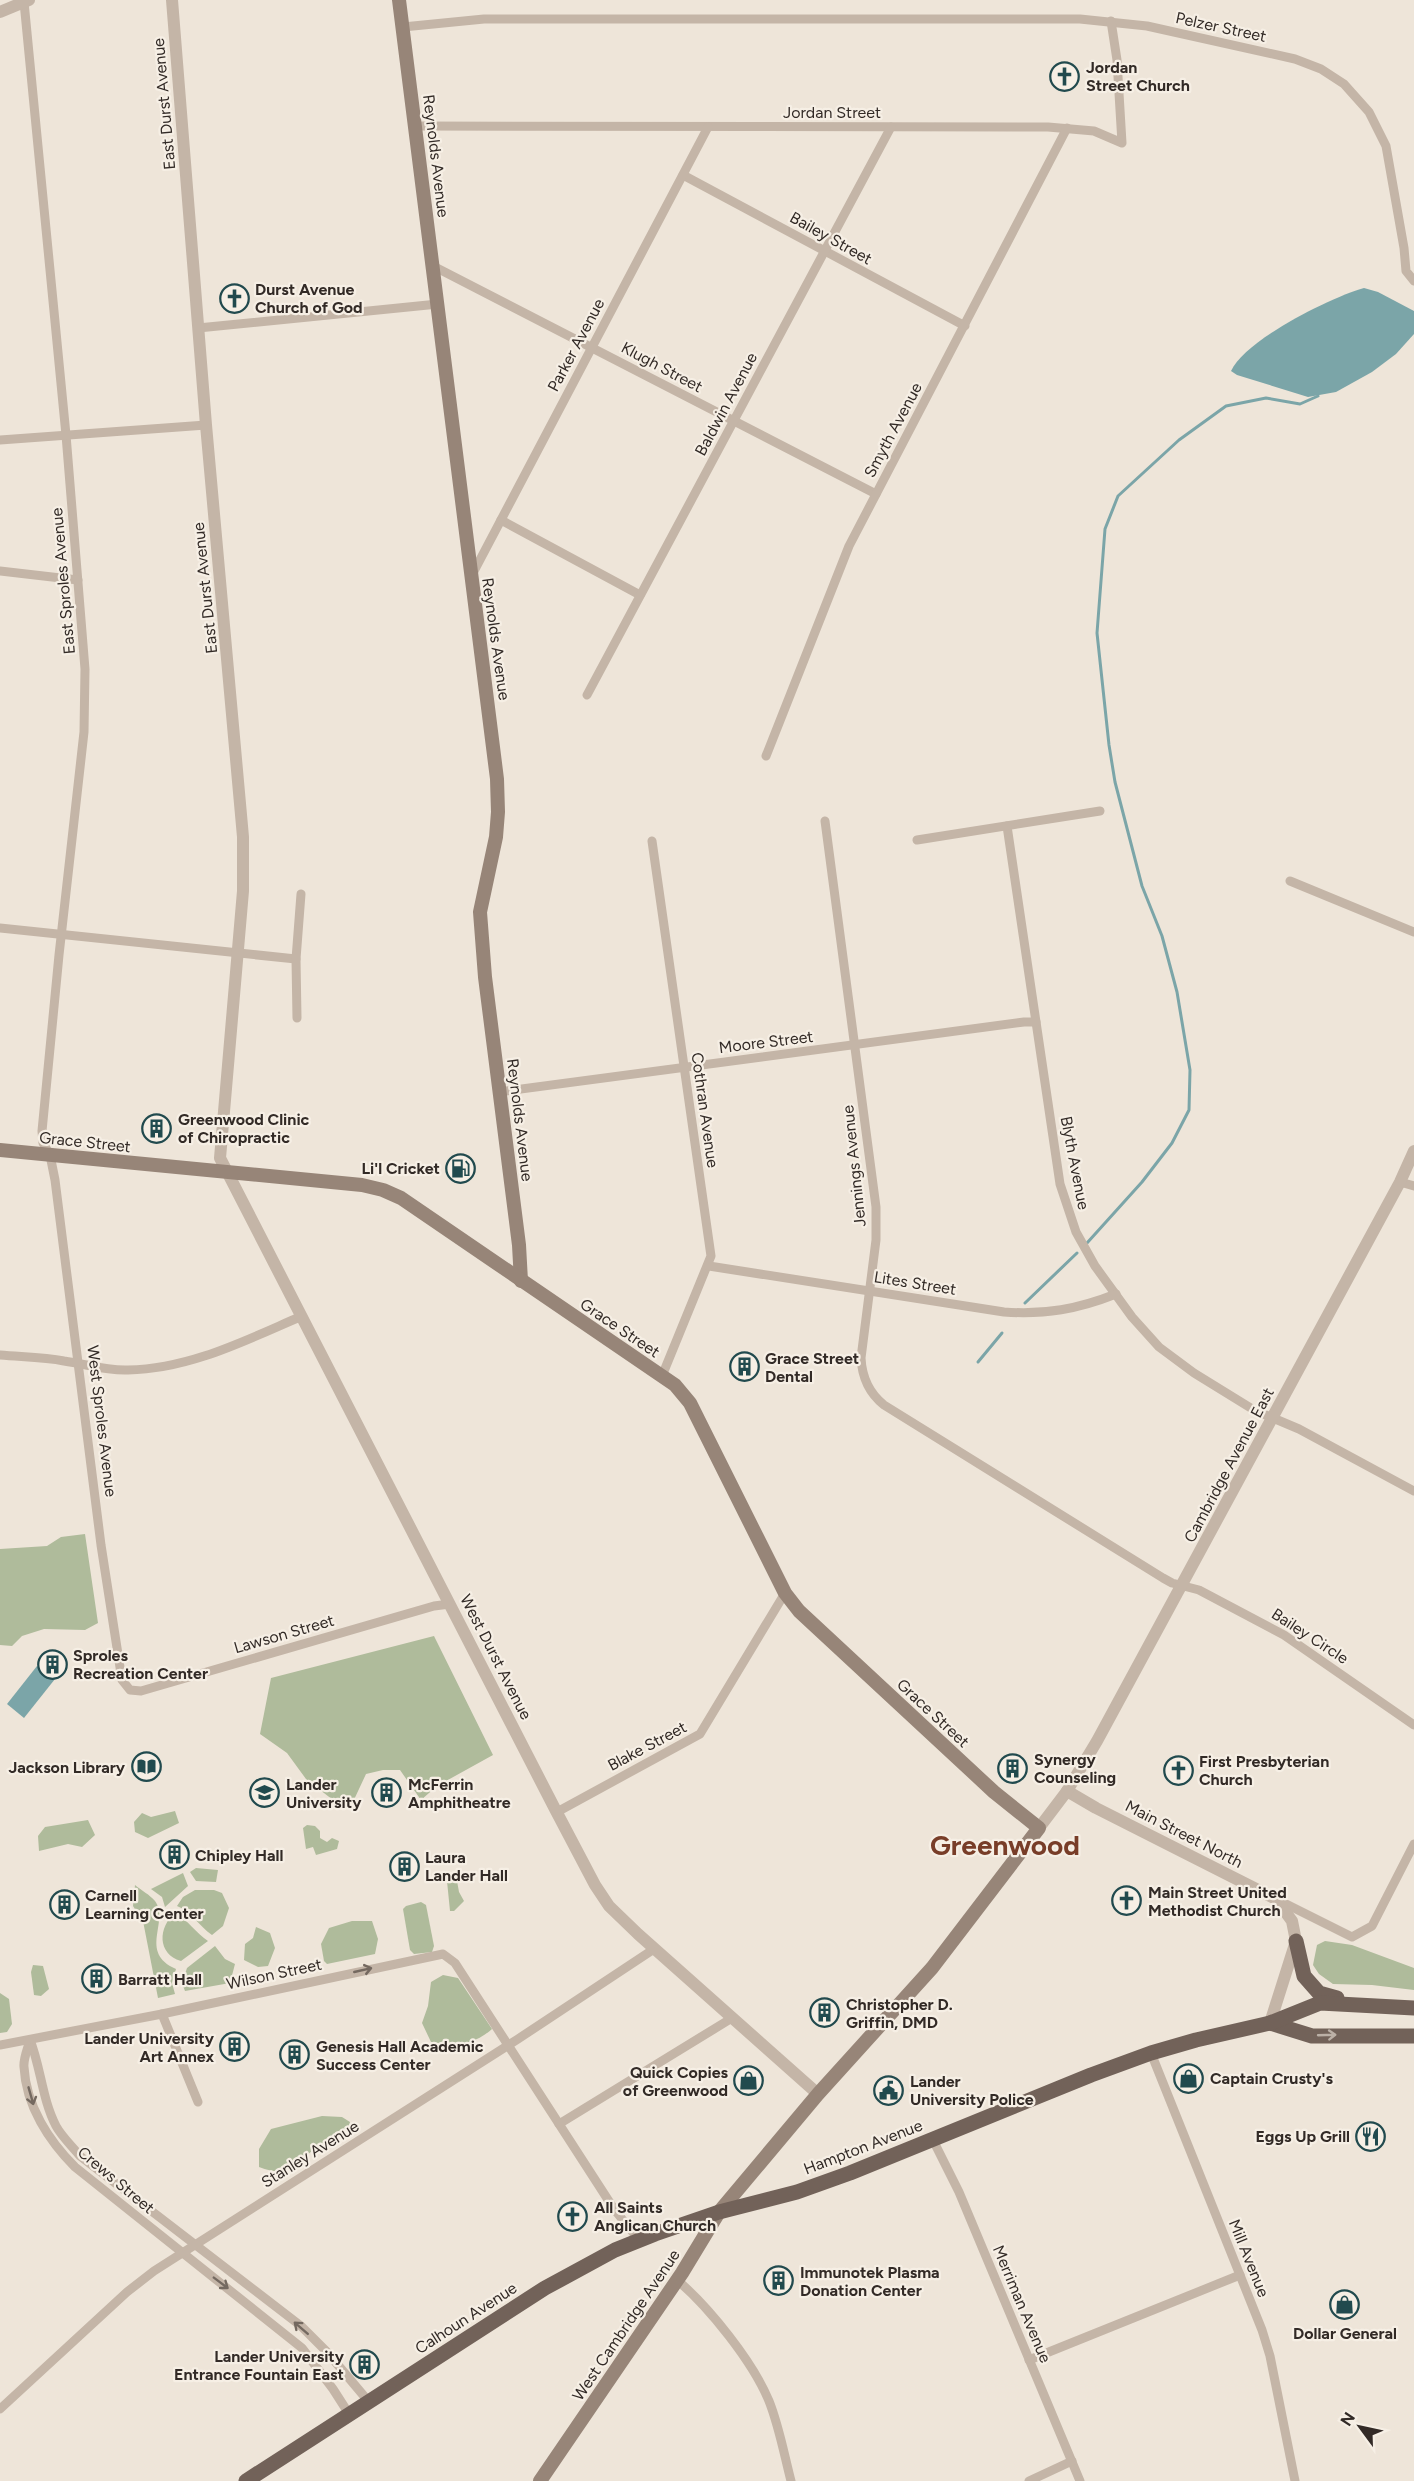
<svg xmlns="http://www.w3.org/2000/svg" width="1414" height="2481" viewBox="0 0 1414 2481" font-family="Figtree,sans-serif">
<rect width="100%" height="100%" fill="#eee5d9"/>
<!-- green -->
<g fill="#afbb9b">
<path d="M85,1534L98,1623L85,1630L44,1629L22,1636L12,1646L0,1645V1549L47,1546L61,1537Z"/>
<path d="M434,1636L493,1755L437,1786L421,1800L400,1770H383L366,1774L352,1804L333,1800L306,1779L287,1753L260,1734L271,1678Z"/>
<path d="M175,1811L179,1823L148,1838L135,1832L134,1822L142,1813L151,1817Z"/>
<path d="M88,1820L95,1835L82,1847L68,1844L39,1851L38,1836L45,1827Z"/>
<path d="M307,1825L315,1826L320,1831V1838L327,1842L332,1838L339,1841L337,1849L316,1855L313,1847L306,1849L303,1828Z"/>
<path d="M196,1868L218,1870L216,1882L196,1881L190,1872Z"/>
<path d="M183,1873L188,1886L165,1907L162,1897L151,1889Z"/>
<path d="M452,1879L457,1881L459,1892L464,1901L454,1911H450L447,1881Z"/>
<path d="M135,1885C141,1890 150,1895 155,1901C170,1922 138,1952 176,1969L172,1983L175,1994L158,1998L143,1921L133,1906Z"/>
<path d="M195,1890H214L222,1893L229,1908L223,1926L212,1935C199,1926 192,1912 177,1906L183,1897Z"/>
<path d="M421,1902L426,1905L434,1946L432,1952L414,1954L410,1950L403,1909L406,1906Z"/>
<path d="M175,1913C188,1920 196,1933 208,1941L181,1961C157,1954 158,1927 175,1913Z"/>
<path d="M352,1921H372L378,1939L375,1954L327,1964L324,1961L321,1944L329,1928Z"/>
<path d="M256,1927L270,1933L275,1948L268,1966L258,1967L244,1960L245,1944L253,1938Z"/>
<path d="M1325,1941L1352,1945L1414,1968V1990L1372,1985L1333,1984L1319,1974L1313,1965L1317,1945Z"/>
<path d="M215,1946L225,1959L235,1964L230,1983L185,1991L182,1983L187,1968Z"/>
<path d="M33,1965L43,1966L49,1989L41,1996L34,1995L31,1972Z"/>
<path d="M443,1975L458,1978L492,2029C474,2045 454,2047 431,2042L422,2023L428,2006L431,1982Z"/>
<path d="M0,1993L9,1999L12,2024L7,2032L0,2033Z"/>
<path d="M322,2116L342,2117L350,2122L348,2130C338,2135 327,2140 318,2146C296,2163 291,2179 259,2167V2149L271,2129Z"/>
</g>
<!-- water -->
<g fill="#7ba5a8">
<path d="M1364,288L1378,292L1414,311V334L1396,354L1372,372L1336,392L1308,397L1237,375L1231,371C1245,340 1331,297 1364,288Z"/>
<path d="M37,1666L55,1679L24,1718L7,1704Z"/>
</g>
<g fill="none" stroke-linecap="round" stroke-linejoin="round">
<!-- stream -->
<g stroke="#7ba5a8" stroke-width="3">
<path d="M1087,1243L1142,1182L1172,1143L1189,1110L1190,1070L1177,992L1162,936L1142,886L1115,782L1109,745L1097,633L1105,529L1118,496L1179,440L1226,406L1266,398L1300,404L1318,396"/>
<path d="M1025,1303L1077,1253"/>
<path d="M978,1362L1002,1333"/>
</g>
<!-- minor -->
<g stroke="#c4b5a7" stroke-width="9">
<path d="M24,2L66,435L85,669L84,732L59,955L42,1131L43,1143L50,1155L55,1180L101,1545L122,1680L130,1690L141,1691L434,1606L450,1604"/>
<path d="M403,27L484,19H1080L1147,26L1295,59L1321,69L1344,84L1369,112L1386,146L1404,248L1406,271L1414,281"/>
<path d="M416,126L1048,127L1094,131L1122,143L1117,60L1111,21"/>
<path d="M683,175L965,326"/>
<path d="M433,266L876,494"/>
<path d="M198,328L438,304"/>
<path d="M0,440L206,425"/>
<path d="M501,520L640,595"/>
<path d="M0,571L78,580"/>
<path d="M472,575L708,127"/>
<path d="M587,695L891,127"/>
<path d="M766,756L849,546L1067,128"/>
<path d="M825,821L876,1207V1240L861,1358C862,1377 869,1393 884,1405L1163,1578L1172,1583L1199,1590L1284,1635L1414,1725"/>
<path d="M1007,826L1060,1184L1076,1232L1095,1266L1132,1317L1159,1347L1194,1373L1254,1410L1299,1429L1414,1491"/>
<path d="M917,840L1100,811"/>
<path d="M652,841L711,1256L662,1376"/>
<path d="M1290,881L1414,932"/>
<path d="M0,928L296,959"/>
<path d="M297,1018L296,959L301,894"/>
<path d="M499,1092L1024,1022H1036"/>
<path d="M1400,1182L1414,1186"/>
<path d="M709,1266L1004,1312C1045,1315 1078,1309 1116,1294"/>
<path d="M0,1355C21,1357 43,1357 64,1361C86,1364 106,1371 128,1370C190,1369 246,1340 302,1316"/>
<path d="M557,1812L700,1734L785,1593"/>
<path d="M1278,1900L1352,1937L1372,1926L1414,1844"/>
<path d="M162,2014L198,2102"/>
<path d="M30,2040C28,2048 23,2059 24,2067C26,2106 49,2141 75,2167L302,2348L333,2389L349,2414"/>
<path d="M30,2040C41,2068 42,2099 56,2126C62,2137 72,2146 80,2156L301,2326L327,2352L369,2402"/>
<path d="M0,2045L162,2014L443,1954L455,1963L614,2209L639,2240"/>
<path d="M1151,2053L1262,2330L1270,2356L1295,2481"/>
<path d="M559,2124L732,2018"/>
<path d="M933,2140L959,2192L1080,2481"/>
<path d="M677,2280C709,2307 753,2362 769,2401C779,2426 784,2454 791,2481"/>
<path d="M1029,2360L1240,2275"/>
<path d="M0,2409L127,2292L154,2271L518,2039L654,1949"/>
<path d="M1029,2481L1072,2461"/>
</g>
<!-- tertiary -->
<g stroke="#c4b5a7" stroke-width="12">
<path d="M172,0L206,425L243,837V891L220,1158L555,1809L595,1885L609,1906L638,1934L818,2094"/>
<path d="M0,12L29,0"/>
<path d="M1067,1791L1096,1808L1276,1899L1292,1921L1296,1941L1270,2023"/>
<path d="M1039,1828L1067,1791L1097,1741L1400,1182L1414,1151"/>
</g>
<!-- secondary -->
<g stroke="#978578" stroke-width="14">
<path d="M399,0L497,779L498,812L496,837L480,912L485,977L519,1245L521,1281"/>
<path d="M0,1150L362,1185L383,1190L401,1198L675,1385L690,1403L785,1593L799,1611L994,1792L1039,1828L932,1968L818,2094L719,2212L682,2273L540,2481"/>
</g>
<!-- primary -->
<g stroke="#726259" stroke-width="15">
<path d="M1296,1941L1304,1976L1319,1993L1337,1998"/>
<path d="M1270,2023L1312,2036H1414"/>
<path d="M246,2481L545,2288L615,2250L655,2234L719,2212L797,2192L850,2173L1091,2075L1151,2053L1196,2040L1270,2023L1320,2003L1414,2008"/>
</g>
</g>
<!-- one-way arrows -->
<defs><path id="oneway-shaft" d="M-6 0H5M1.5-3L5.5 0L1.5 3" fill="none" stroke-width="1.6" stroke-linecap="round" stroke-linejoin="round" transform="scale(1.5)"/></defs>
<g stroke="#746960">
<use href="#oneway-shaft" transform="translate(363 1970) rotate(-13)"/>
<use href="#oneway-shaft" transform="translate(31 2096) rotate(74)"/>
<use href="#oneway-shaft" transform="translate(221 2283) rotate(37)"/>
<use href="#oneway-shaft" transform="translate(301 2328) rotate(-139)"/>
</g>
<use stroke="#bbb0a6" href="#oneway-shaft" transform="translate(1327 2035) rotate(-2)"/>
<!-- icons -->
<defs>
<symbol id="church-ring" viewBox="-11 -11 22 22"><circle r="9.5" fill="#f6efe5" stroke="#214a4e" stroke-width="1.5"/><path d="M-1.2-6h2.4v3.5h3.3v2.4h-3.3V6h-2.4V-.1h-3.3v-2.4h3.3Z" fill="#214a4e"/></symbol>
<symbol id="building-ring" viewBox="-11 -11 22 22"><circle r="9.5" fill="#f6efe5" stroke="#214a4e" stroke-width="1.5"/><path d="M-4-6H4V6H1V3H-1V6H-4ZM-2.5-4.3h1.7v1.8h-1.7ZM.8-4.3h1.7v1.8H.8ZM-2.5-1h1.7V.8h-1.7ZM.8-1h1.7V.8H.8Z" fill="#214a4e"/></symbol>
<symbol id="fuel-ring" viewBox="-11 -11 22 22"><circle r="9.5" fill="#f6efe5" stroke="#214a4e" stroke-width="1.5"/><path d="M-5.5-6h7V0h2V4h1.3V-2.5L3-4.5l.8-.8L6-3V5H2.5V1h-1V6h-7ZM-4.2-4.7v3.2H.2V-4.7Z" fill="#214a4e"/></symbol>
<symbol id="library-ring" viewBox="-11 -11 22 22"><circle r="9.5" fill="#f6efe5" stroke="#214a4e" stroke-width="1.5"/><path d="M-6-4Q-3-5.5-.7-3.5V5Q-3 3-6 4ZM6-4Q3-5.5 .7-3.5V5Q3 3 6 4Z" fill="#214a4e"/></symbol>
<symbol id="university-ring" viewBox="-11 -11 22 22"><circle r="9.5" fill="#f6efe5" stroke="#214a4e" stroke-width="1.5"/><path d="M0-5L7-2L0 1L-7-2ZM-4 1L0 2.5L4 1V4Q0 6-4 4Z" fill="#214a4e"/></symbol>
<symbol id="shop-ring" viewBox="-11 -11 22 22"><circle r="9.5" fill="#f6efe5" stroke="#214a4e" stroke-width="1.5"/><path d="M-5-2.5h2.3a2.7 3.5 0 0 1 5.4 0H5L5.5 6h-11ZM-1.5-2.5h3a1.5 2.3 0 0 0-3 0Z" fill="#214a4e"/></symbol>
<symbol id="civic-ring" viewBox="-11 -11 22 22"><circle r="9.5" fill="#f6efe5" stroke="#214a4e" stroke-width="1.5"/><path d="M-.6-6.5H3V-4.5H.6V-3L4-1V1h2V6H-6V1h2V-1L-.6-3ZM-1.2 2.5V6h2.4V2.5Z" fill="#214a4e"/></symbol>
<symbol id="restaurant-ring" viewBox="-11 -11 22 22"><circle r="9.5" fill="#f6efe5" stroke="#214a4e" stroke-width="1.5"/><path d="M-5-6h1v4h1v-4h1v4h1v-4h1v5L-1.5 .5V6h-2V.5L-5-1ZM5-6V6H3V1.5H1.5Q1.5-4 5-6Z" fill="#214a4e"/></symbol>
</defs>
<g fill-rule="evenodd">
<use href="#church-ring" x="1048" y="60" width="33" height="33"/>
<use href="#church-ring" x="218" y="282" width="33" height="33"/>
<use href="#building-ring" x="140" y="1112" width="33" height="33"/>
<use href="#fuel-ring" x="444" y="1152" width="33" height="33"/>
<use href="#building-ring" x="728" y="1350" width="33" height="33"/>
<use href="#building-ring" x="36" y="1648" width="33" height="33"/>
<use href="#library-ring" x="130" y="1750" width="33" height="33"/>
<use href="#building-ring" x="996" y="1752" width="33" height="33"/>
<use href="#church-ring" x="1162" y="1754" width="33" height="33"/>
<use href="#university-ring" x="248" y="1776" width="33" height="33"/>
<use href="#building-ring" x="370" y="1776" width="33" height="33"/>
<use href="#building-ring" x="158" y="1838" width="33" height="33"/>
<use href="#building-ring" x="388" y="1850" width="33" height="33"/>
<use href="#church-ring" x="1110" y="1884" width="33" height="33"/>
<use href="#building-ring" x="48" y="1888" width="33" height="33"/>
<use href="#building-ring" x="80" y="1962" width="33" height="33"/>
<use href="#building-ring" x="808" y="1996" width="33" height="33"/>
<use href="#building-ring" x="218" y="2030" width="33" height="33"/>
<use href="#building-ring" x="278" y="2038" width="33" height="33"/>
<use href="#shop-ring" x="1172" y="2062" width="33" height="33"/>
<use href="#shop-ring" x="732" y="2064" width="33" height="33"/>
<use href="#civic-ring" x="872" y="2074" width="33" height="33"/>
<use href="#restaurant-ring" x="1354" y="2120" width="33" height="33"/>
<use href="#church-ring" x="556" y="2200" width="33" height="33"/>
<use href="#building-ring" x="762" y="2264" width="33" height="33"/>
<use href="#shop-ring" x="1328" y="2288" width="33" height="33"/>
<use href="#building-ring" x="348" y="2348" width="33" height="33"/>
</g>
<g text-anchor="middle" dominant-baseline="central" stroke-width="4.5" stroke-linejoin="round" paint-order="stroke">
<!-- street labels -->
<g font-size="16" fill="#322a26" stroke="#f6efe5">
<text transform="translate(1221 27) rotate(12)">Pelzer Street</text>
<text transform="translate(164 104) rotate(-95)">East Durst Avenue</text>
<text x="832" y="112">Jordan Street</text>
<text transform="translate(436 156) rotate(83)">Reynolds Avenue</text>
<text transform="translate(831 238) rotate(29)">Bailey Street</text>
<text transform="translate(576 345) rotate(-62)">Parker Avenue</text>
<text transform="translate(662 367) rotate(28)">Klugh Street</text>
<text transform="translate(726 404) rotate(-62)">Baldwin Avenue</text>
<text transform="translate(893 430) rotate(-62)">Smyth Avenue</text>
<text transform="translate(63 581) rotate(-95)">East Sproles Avenue</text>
<text transform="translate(205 588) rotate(-96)">East Durst Avenue</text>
<text transform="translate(496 639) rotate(82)">Reynolds Avenue</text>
<text transform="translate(766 1042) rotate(-7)">Moore Street</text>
<text transform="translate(705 1110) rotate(82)">Cothran Avenue</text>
<text transform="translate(520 1120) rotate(83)">Reynolds Avenue</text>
<text transform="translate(85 1142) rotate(6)">Grace Street</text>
<text transform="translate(1075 1163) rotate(79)">Blyth Avenue</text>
<text transform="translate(854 1166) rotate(-96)">Jennings Avenue</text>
<text transform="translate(915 1283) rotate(9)">Lites Street</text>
<text transform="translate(620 1328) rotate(34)">Grace Street</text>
<text transform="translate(102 1421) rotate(83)">West Sproles Avenue</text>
<text transform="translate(1229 1465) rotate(-62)">Cambridge Avenue East</text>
<text transform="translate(284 1634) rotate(-16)">Lawson Street</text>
<text transform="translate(1310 1636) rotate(33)">Bailey Circle</text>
<text transform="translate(496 1657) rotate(63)">West Durst Avenue</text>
<text transform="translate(933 1713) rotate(43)">Grace Street</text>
<text transform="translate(647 1746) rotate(-28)">Blake Street</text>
<text transform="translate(1184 1834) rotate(27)">Main Street North</text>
<text transform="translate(274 1974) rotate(-12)">Wilson Street</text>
<text transform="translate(863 2147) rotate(-21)">Hampton Avenue</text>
<text transform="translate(310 2154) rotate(-32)">Stanley Avenue</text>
<text transform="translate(116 2180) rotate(40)">Crews Street</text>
<text transform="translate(1249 2258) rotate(68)">Mill Avenue</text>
<text transform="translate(1022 2304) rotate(67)">Merriman Avenue</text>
<text transform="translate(466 2318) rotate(-33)">Calhoun Avenue</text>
<text transform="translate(626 2325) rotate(-56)">West Cambridge Avenue</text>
</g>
<!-- poi labels -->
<g font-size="16" font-weight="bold" fill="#322a26" stroke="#f6efe5" text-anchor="start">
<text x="1086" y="67">Jordan<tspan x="1086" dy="18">Street Church</tspan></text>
<text x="255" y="289">Durst Avenue<tspan x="255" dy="18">Church of God</tspan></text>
<text x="178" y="1119">Greenwood Clinic<tspan x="178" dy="18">of Chiropractic</tspan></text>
<text x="440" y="1168" text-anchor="end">Li'l Cricket</text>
<text x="765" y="1358">Grace Street<tspan x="765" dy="18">Dental</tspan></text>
<text x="73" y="1655">Sproles<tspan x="73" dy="18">Recreation Center</tspan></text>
<text x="1034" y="1759">Synergy<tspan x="1034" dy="18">Counseling</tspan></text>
<text x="1199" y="1761">First Presbyterian<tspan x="1199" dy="18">Church</tspan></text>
<text x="125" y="1767" text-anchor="end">Jackson Library</text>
<text x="286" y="1784">Lander<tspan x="286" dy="18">University</tspan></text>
<text x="408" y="1784">McFerrin<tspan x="408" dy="18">Amphitheatre</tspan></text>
<text x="195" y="1855">Chipley Hall</text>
<text x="425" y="1857">Laura<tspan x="425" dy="18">Lander Hall</tspan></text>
<text x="1148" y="1892">Main Street United<tspan x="1148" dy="18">Methodist Church</tspan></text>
<text x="85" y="1895">Carnell<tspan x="85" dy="18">Learning Center</tspan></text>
<text x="118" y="1979">Barratt Hall</text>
<text x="846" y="2004">Christopher D.<tspan x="846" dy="18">Griffin, DMD</tspan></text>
<text x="214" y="2038" text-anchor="end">Lander University<tspan x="214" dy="18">Art Annex</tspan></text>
<text x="316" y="2046">Genesis Hall Academic<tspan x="316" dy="18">Success Center</tspan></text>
<text x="728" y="2072" text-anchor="end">Quick Copies<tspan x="728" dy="18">of Greenwood</tspan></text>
<text x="1210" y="2078">Captain Crusty's</text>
<text x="910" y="2081">Lander<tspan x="910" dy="18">University Police</tspan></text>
<text x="1350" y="2136" text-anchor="end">Eggs Up Grill</text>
<text x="594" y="2207">All Saints<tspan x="594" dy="18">Anglican Church</tspan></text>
<text x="800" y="2272">Immunotek Plasma<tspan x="800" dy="18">Donation Center</tspan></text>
<text x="1345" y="2333" text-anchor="middle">Dollar General</text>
<text x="344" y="2356" text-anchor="end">Lander University<tspan x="344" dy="18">Entrance Fountain East</tspan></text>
</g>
<!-- town labels -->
<g font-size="28" font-weight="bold" fill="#783d28" stroke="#f6efe5">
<text x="1005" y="1845">Greenwood</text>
</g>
</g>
<!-- north arrow -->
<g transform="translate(1360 2427) rotate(303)" stroke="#f6efe5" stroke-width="4.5" paint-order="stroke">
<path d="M0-4.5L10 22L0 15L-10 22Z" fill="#322a26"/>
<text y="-9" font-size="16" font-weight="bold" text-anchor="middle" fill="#322a26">N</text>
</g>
</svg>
